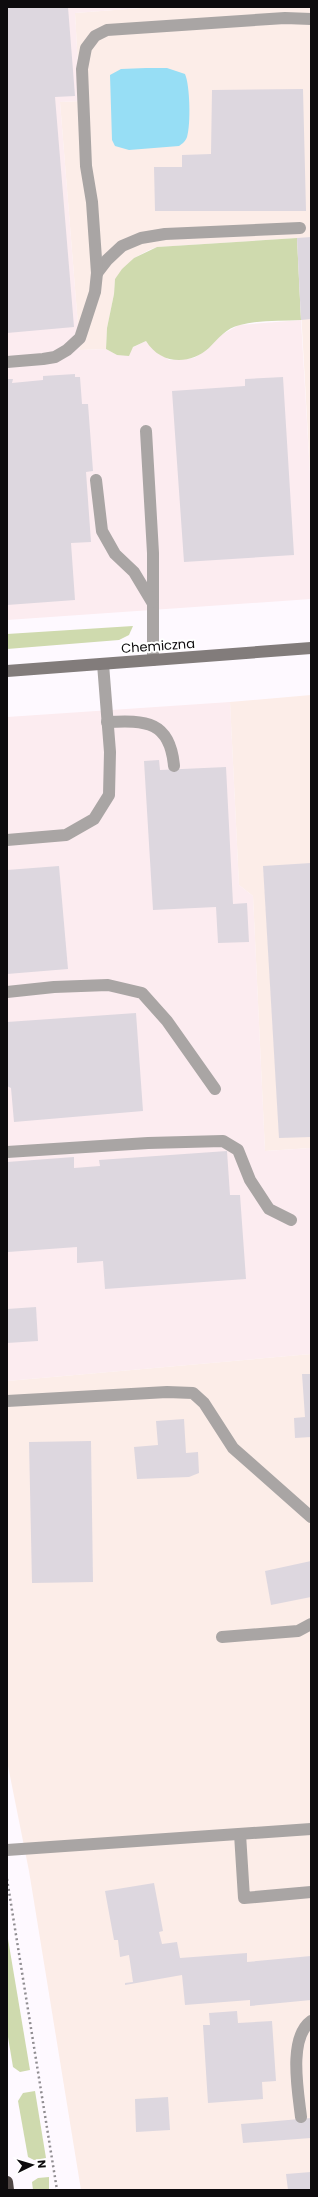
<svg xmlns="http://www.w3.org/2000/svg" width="318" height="2197" viewBox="0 0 318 2197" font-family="Poppins,sans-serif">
<rect width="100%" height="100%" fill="#fef9ff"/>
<!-- commercial -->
<g fill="#fcecf0">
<path d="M7,7H154L75,13L80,101L60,102L80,350L106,349L117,355L146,341L169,360L194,358L208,349L221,335L239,325L301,320L311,491V599L7,620Z"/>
<path d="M230,702L239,885L253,896L265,1151L311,1148V1354L7,1381V717Z"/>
</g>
<!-- industrial -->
<g fill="#fcede8">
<path d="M154,7H311V491L297,238L157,247L149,250L134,258L115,279L114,294L107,328L106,349L80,350L60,102L80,101L75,13Z"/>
<path d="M311,695V1148L265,1151L253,896L239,885L230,702Z"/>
<path d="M311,1354V2190H81L29,1871L7,1761V1381Z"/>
</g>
<!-- green -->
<g fill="#cfdaae">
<path d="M297,238L301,320C281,321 259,320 240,325C226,328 218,339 209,348C189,366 160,364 146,341L133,347L129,356L117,355L106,349L107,328L114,294L115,279L122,269L134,258L157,247Z"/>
<path d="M133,626L129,635L119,640L7,649V634Z"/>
<path d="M7,1933L30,2070L20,2072L13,2067L7,2031Z"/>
<path d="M35,2091L46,2158L34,2160L28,2157L18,2101L23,2093Z"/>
<path d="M49,2177V2190H33L32,2182L38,2178Z"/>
</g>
<!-- water -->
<path fill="#97def5" d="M146,68H167L185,74C190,85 191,125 187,137C185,142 183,143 179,146L129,150L115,146L112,140L110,75L121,69Z"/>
<!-- building -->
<g fill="#ddd7df">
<path d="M7,7H68L75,96L55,97L74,327L7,333Z"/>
<path d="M303,89L306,211H155L154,167H182V155L211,154L212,90Z"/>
<path d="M311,237V319L301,320L297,238Z"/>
<path d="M75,374V377H80L82,404H88L93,471L86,472L91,542L71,543L75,600L7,605V379H13L12,383L43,380V376Z"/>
<path d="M283,377L294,555L184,562L172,391L245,386V379Z"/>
<path d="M159,760L160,770L226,767L233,904L247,903L249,942L218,943L216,907L153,910L144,761Z"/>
<path d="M311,863V1137L279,1138L263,866Z"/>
<path d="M59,866L68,969L7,974V870Z"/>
<path d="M136,1013L143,1111L14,1122L11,1088L7,1086V1022Z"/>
<path d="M227,1151L230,1195H240L246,1279L105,1289L103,1261L77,1263V1247L8,1252L7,1162L74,1157V1168L100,1166L99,1160Z"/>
<path d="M36,1307L38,1341L7,1343V1309Z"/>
<path d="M302,1374H311V1437L295,1438L294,1418L305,1417Z"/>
<path d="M184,1419L186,1453L198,1452L199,1473L189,1477L137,1479L134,1447L158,1445L156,1421Z"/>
<path d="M91,1441L93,1582L32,1583L29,1442Z"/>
<path d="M311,1561V1597L271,1605L265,1571Z"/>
<path d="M154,1883L163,1931L159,1932L162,1944L177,1942L180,1958L247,1953V1962L311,1956V2000L250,2006V2000L185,2005L182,1975L125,1985V1983L133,1982L129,1955L120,1957L118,1940H114L105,1891Z"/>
<path d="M237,2011L238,2023L272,2021L276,2081L262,2082L263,2099L208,2103L203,2025H210L209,2013Z"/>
<path d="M168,2097L170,2130L136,2132L135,2099Z"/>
<path d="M311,2118V2138L243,2143L241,2124Z"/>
<path d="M311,2172V2190H288L286,2174Z"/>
</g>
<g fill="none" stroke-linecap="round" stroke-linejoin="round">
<!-- path -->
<path stroke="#908d91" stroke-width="2.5" stroke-dasharray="2 3" stroke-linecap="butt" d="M7,1879L57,2190"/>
<!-- lane -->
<g stroke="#a9a5a4" stroke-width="12">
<path d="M97,273L107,260L122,246L141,238L165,234L300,228"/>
<path d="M7,362L43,359L55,357L67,350L80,338L95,292L97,273L92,202L86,166L82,69L86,48L95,36L107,30L285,18L311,19"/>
<path d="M146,431L153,553V660"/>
<path d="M96,480L102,531L115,554L134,572L152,602"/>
<path d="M107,722C146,720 170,721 174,766"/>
<path d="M7,840L66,835L94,819L109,795L110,752L103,664"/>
<path d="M7,992L54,987L108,985L142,993L167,1021L215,1089"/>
<path d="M7,1152L148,1143L223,1141L238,1150L250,1180L269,1209L291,1220"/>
<path d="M7,1401L167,1392L193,1393L204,1403L233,1448L311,1517"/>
<path d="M222,1637L298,1631L311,1624"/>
<path d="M240,1834L244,1898L311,1892"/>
<path d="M301,2117C298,2091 288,2038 311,2021"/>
</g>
<!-- street -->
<path stroke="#a9a5a4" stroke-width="12" d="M7,1850L311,1829"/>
<!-- secondary -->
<path stroke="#827c7b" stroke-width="12" d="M7,671L311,648"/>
<!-- highway -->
<path stroke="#4f4645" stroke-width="12" d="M7,2182L8,2190"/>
</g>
<g text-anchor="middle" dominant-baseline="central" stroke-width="4" stroke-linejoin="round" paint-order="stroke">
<!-- street labels -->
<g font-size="13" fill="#0d0b0d" stroke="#fff">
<text transform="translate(158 646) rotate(-4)">Chemiczna</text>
</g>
</g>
<!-- border -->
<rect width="318" height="2197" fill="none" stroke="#0d0b0d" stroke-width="16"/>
<!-- north arrow -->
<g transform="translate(32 2165) rotate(85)" stroke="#ffffff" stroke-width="3" paint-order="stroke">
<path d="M0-3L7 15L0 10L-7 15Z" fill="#0d0b0d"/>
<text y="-6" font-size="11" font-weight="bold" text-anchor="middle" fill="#0d0b0d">N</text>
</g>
</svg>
